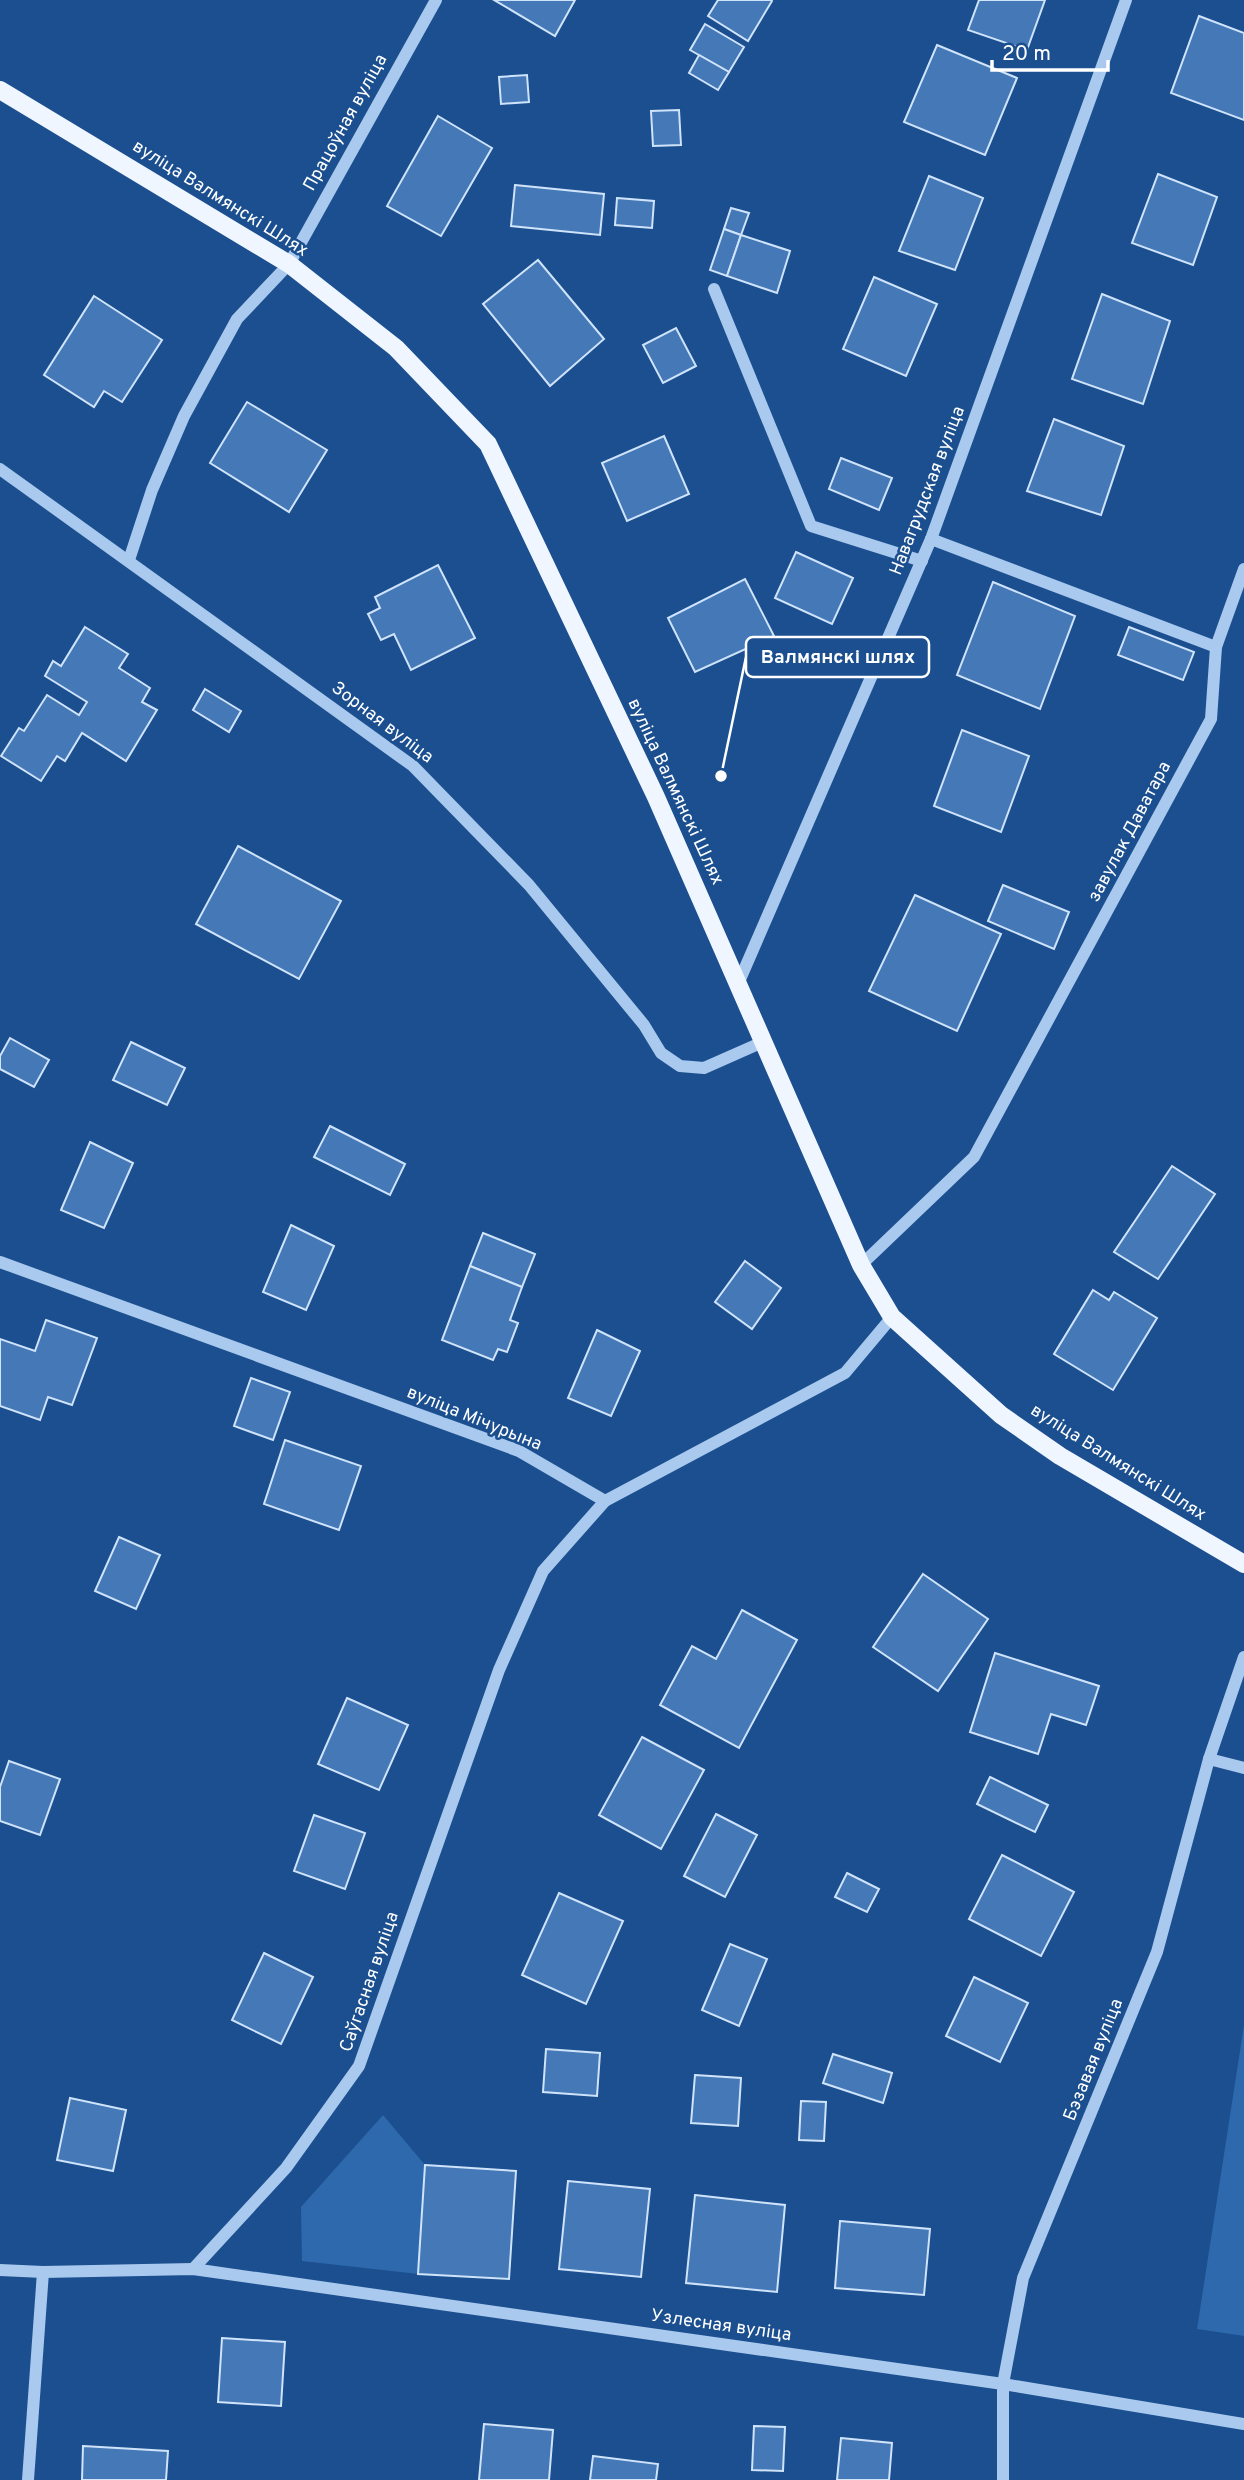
<svg xmlns="http://www.w3.org/2000/svg" width="1244" height="2480" viewBox="0 0 1244 2480" font-family="Overpass,sans-serif">
<rect width="100%" height="100%" fill="#1b4f8f"/>
<!-- green -->
<g fill="#2e69ad">
<path d="M1244,2025V2336L1197,2329Z"/>
<path d="M383,2115L425,2165L418,2274L302,2261L301,2207Z"/>
</g>
<!-- building -->
<g fill="#4478b7" stroke="#cfe3fa" stroke-width="2">
<path d="M494,0H575L555,36Z"/>
<path d="M718,0H771L772,1L748,41L708,16Z"/>
<path d="M979,0H1045L1027,50L968,30Z"/>
<path d="M1199,16L1244,33V120L1171,93Z"/>
<path d="M705,24L744,47L729,72L690,50Z"/>
<path d="M937,45L1017,78L985,155L904,122Z"/>
<path d="M699,55L729,72L718,90L689,73Z"/>
<path d="M527,75L529,102L501,104L499,77Z"/>
<path d="M679,110L681,145L653,146L651,111Z"/>
<path d="M438,116L492,148L441,236L387,206Z"/>
<path d="M1158,174L1217,197L1193,265L1132,243Z"/>
<path d="M929,176L983,198L955,270L899,251Z"/>
<path d="M515,185L604,194L600,235L511,226Z"/>
<path d="M617,198L654,201L652,228L615,225Z"/>
<path d="M731,208L749,213L741,235L724,229Z"/>
<path d="M724,229L741,235L727,276L710,270Z"/>
<path d="M741,235L790,251L777,293L727,276Z"/>
<path d="M538,260L604,339L550,386L483,304Z"/>
<path d="M874,277L937,304L906,376L843,349Z"/>
<path d="M1102,294L1170,321L1143,404L1072,379Z"/>
<path d="M94,296L162,340L122,402L104,391L94,407L44,375Z"/>
<path d="M676,328L696,366L663,383L643,345Z"/>
<path d="M247,402L327,450L289,512L210,463Z"/>
<path d="M1054,419L1124,446L1101,515L1027,491Z"/>
<path d="M664,436L689,494L627,521L602,463Z"/>
<path d="M841,458L892,478L879,510L829,489Z"/>
<path d="M796,552L853,578L832,624L775,598Z"/>
<path d="M438,565L475,638L411,670L394,634L381,640L368,614L380,608L375,597Z"/>
<path d="M745,579L774,636L695,672L668,618Z"/>
<path d="M993,582L1075,616L1040,709L957,675Z"/>
<path d="M85,627L128,654L119,668L150,688L142,702L157,710L126,761L82,733L65,761L57,756L41,781L1,756L19,728L24,731L47,695L79,715L87,702L45,676L53,661L61,666Z"/>
<path d="M1129,627L1194,652L1183,680L1118,655Z"/>
<path d="M205,689L241,711L229,732L193,710Z"/>
<path d="M962,730L1029,756L1001,832L934,806Z"/>
<path d="M238,846L341,901L299,979L196,924Z"/>
<path d="M1003,885L1069,912L1054,949L988,921Z"/>
<path d="M915,895L1001,934L957,1031L869,991Z"/>
<path d="M10,1038L49,1060L34,1087L0,1069V1056Z"/>
<path d="M131,1042L185,1068L167,1105L113,1080Z"/>
<path d="M330,1126L405,1164L390,1195L314,1157Z"/>
<path d="M90,1142L133,1163L104,1228L61,1210Z"/>
<path d="M1172,1166L1215,1194L1158,1279L1114,1252Z"/>
<path d="M291,1225L334,1246L306,1310L263,1292Z"/>
<path d="M483,1233L535,1254L522,1287L470,1266Z"/>
<path d="M745,1261L781,1288L752,1329L715,1302Z"/>
<path d="M470,1266L522,1287L510,1320L518,1323L507,1352L498,1349L493,1360L442,1340Z"/>
<path d="M1093,1290L1109,1300L1114,1292L1157,1318L1113,1390L1054,1354Z"/>
<path d="M46,1320L97,1338L72,1405L48,1397L40,1420L0,1406V1339L35,1351Z"/>
<path d="M597,1330L640,1351L611,1416L568,1398Z"/>
<path d="M251,1378L290,1392L273,1440L234,1426Z"/>
<path d="M285,1440L361,1466L339,1530L264,1504Z"/>
<path d="M119,1537L160,1555L136,1609L95,1591Z"/>
<path d="M923,1574L988,1619L938,1691L873,1647Z"/>
<path d="M742,1610L797,1640L739,1748L660,1705L692,1646L716,1659Z"/>
<path d="M995,1653L1099,1686L1086,1725L1051,1714L1038,1754L970,1732Z"/>
<path d="M347,1698L408,1725L379,1790L318,1764Z"/>
<path d="M642,1737L704,1770L661,1849L599,1815Z"/>
<path d="M9,1761L60,1779L40,1835L0,1821V1787Z"/>
<path d="M990,1777L1048,1805L1035,1832L977,1804Z"/>
<path d="M716,1814L757,1835L725,1897L684,1876Z"/>
<path d="M314,1815L365,1833L345,1889L294,1871Z"/>
<path d="M1002,1855L1074,1892L1041,1956L969,1919Z"/>
<path d="M847,1873L879,1889L867,1912L835,1897Z"/>
<path d="M559,1893L623,1921L586,2004L522,1975Z"/>
<path d="M730,1944L767,1959L739,2026L702,2010Z"/>
<path d="M264,1953L313,1977L281,2044L232,2020Z"/>
<path d="M974,1977L1028,2003L1000,2062L946,2036Z"/>
<path d="M546,2049L600,2053L597,2096L543,2092Z"/>
<path d="M833,2054L892,2073L883,2103L823,2083Z"/>
<path d="M695,2075L741,2078L738,2126L691,2123Z"/>
<path d="M70,2098L126,2110L113,2171L57,2160Z"/>
<path d="M801,2101L826,2102L824,2141L799,2140Z"/>
<path d="M425,2165L516,2171L509,2279L418,2274Z"/>
<path d="M568,2181L650,2189L641,2277L559,2269Z"/>
<path d="M695,2195L785,2205L777,2292L686,2283Z"/>
<path d="M840,2221L930,2229L924,2295L835,2288Z"/>
<path d="M222,2338L285,2342L281,2406L218,2402Z"/>
<path d="M484,2424L553,2430L549,2480H479Z"/>
<path d="M754,2426L785,2427L783,2471L752,2470Z"/>
<path d="M841,2438L892,2443L889,2480H837Z"/>
<path d="M83,2446L168,2451L166,2480H82Z"/>
<path d="M593,2456L658,2464L656,2480H590Z"/>
</g>
<g fill="none" stroke-linecap="round" stroke-linejoin="round">
<!-- minor -->
<g stroke="#a9c9ee" stroke-width="12">
<path d="M714,289L811,526L922,561"/>
<path d="M0,469L413,766L529,885L644,1025L661,1053L680,1066L704,1068L763,1042"/>
<path d="M129,560L152,490L184,416L237,319L289,264L436,0"/>
<path d="M1216,647L1244,569"/>
<path d="M738,984L931,539L1126,0"/>
<path d="M0,1262L519,1451L605,1501"/>
<path d="M861,1265L974,1157L1211,719L1216,647L931,539"/>
<path d="M1209,1759L1244,1768"/>
<path d="M193,2269L286,2168L359,2066L499,1670L543,1571L605,1501L845,1373L892,1317"/>
<path d="M0,2270L43,2272L193,2269L1003,2384L1244,2424"/>
<path d="M28,2480L43,2272"/>
<path d="M1003,2480V2384L1023,2278L1157,1952L1209,1759L1244,1657"/>
</g>
<!-- major -->
<path stroke="#f0f6ff" stroke-width="18" d="M0,90L289,264L396,348L488,444L656,797L861,1265L892,1317L1001,1415L1060,1456L1244,1564"/>
</g>
<g text-anchor="middle" dominant-baseline="central" stroke-width="5" stroke-linejoin="round" paint-order="stroke">
<!-- street labels -->
<g font-size="18" fill="#fff" stroke="#1b4f8f">
<text transform="translate(346 123) rotate(-61)">Працоўная вуліца</text>
<text transform="translate(220 199) rotate(32)">вуліца Валмянскі Шлях</text>
<text transform="translate(928 491) rotate(-69)">Навагрудская вуліца</text>
<text transform="translate(382 723) rotate(37)">Зорная вуліца</text>
<text transform="translate(675 792) rotate(65)">вуліца Валмянскі Шлях</text>
<text transform="translate(1130 832) rotate(-62)">завулак Даватара</text>
<text transform="translate(474 1419) rotate(22)">вуліца Мічурына</text>
<text transform="translate(1118 1463) rotate(32)">вуліца Валмянскі Шлях</text>
<text transform="translate(370 1982) rotate(-71)">Саўгасная вуліца</text>
<text transform="translate(1094 2060) rotate(-68)">Бэзавая вуліца</text>
<text transform="translate(721 2326) rotate(8)">Узлесная вуліца</text>
</g>
</g>
<!-- callouts -->
<path fill="none" stroke="#fff" stroke-width="2.5" d="M721 776L746 657"/>
<circle fill="#fff" stroke="#1b4f8f" stroke-width="2.5" cx="721" cy="776" r="7"/>
<rect fill="#1b4f8f" stroke="#fff" stroke-width="2.5" x="746" y="637" width="183" height="40" rx="7"/>
<g font-size="19" text-anchor="middle" font-weight="bold" fill="#fff">
<text x="838" y="663">Валмянскі шлях</text>
</g>
<!-- scale -->
<path d="M992 60v10h116v-10" fill="none" stroke="#ffffff" stroke-width="3.5"/>
<text x="1002" y="60" font-size="21" fill="#ffffff" stroke="#1b4f8f" stroke-width="5" paint-order="stroke">20 m</text>
</svg>
